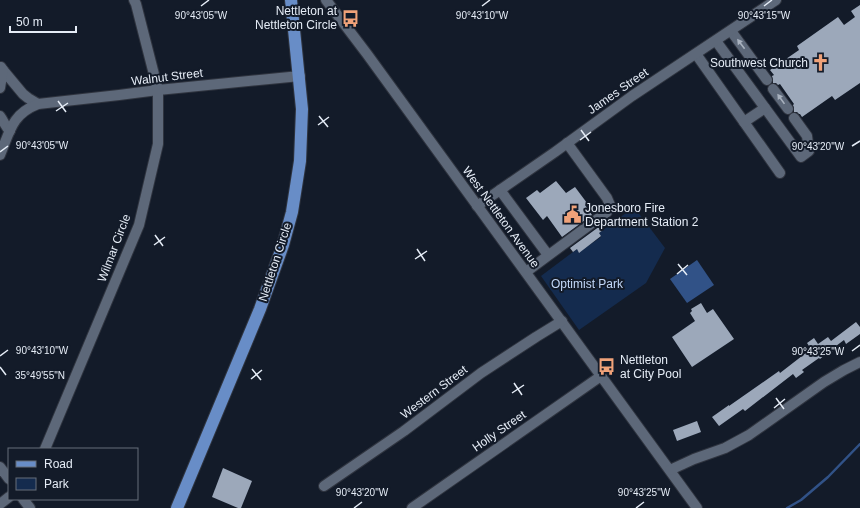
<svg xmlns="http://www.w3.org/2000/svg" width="860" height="508" viewBox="0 0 860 508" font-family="Helvetica,sans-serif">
<rect width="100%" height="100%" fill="#131b29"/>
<!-- green -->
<path fill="#142b4e" d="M634,207L665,248L646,283L579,330L541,276L577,249L579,252L601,237L599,233Z"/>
<!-- water -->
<path fill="#315287" d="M697,260L714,285L687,303L670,279Z"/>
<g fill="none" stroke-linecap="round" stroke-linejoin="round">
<!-- stream -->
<path stroke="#315287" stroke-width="2.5" d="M787,508L801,500L828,477L860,444"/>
</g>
<!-- building -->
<g fill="#9ca8ba">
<path d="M860,5V83L835,100L832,96L802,117L800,114H799L797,112H794V108L793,105L794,104L780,84L778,85L776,83H773V80L772,76L774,75L770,70L799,50L797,46L838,17L844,25L855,17L851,11Z"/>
<path d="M556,181L566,193L575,187L587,203L585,205L592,215L562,237L547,216L543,220L526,198L537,190L540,193Z"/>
<path d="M600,226L603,230L599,233L601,236L579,253L577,249L573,252L570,248Z"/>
<path d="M701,303L707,313L713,309L734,339L692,367L672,337L695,321L690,313L692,311L691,309Z"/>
<path d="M856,322L860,327V334L846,344L844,340L832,349L833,351L827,356L826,354L820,359L819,358L802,370L804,372L796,378L793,374L745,411L743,409L719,426L712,417L729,405V406L779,371L780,373L811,349L807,343L814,338L818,344L828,337L831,341Z"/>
<path d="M697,421L701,432L677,441L673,430Z"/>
<path d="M223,468L252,481L241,508H238L212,497Z"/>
</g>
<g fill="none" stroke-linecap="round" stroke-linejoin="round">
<defs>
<g id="minor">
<path d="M326,0L367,54L697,508"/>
<path d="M731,31L767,80"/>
<path d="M716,41L801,157L809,151L807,136L794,118"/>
<path d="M696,54L780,173"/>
<path d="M3,70L23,94L28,98L38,104"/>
<path d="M0,88L3,70L1,67"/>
<path d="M773,89L788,109"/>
<path d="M0,116C4,121 5,127 10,131"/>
<path d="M744,122L765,108"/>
<path d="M0,155C10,131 12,114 38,104L119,95L158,90L300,76"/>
<path d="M500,190L548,255"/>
<path d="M477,206L555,152L632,96L776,0"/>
<path d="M526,272L607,212L610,205L607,198L567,143"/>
<path d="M45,449L139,225L158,144V90L136,4L134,0"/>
<path d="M0,467L9,479"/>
<path d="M670,470L694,459L725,448L749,435L824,382L844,370L860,362"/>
<path d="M324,486L404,431L481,373L536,337L562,321"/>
<path d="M23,499L30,508"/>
<path d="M0,504L9,497"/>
<path d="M412,508L601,376"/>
</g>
<path id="major" d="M177,508L260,309L283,245L292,212L300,161L302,109L291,0"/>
</defs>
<!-- minor casing -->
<use href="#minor" stroke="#2f343f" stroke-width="12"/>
<!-- major casing -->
<use href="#major" stroke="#2f343f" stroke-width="14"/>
<!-- minor -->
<use href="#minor" stroke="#5d6879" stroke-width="10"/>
<!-- major -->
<use href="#major" stroke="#688dc7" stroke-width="12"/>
</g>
<!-- one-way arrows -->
<defs><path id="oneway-solid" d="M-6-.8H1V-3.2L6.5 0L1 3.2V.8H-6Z"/></defs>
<g fill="#a8b1be">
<use href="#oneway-solid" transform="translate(741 44) rotate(-127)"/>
<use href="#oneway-solid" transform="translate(781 99) rotate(-125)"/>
</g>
<!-- ticks -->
<path fill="none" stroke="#e5ecf6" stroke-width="1.5" d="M201,6L209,0M482,6L490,0M764,6L772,0M58,101L66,112M56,111L68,103M319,116L328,127M318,125L329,117M581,130L589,141M580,140L591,132M852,146L860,141M0,152L8,146M155,235L163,246M154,245L165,237M417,249L425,261M415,259L427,251M678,264L687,275M677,274L688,265M852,351L860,345M0,356L8,350M0,367L6,375M252,369L261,380M251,379L262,370M514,383L522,395M512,393L524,385M776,398L784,409M774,408L785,399M354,508L362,502M636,508L644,502"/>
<!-- icons -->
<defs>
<symbol id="bus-bare" viewBox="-9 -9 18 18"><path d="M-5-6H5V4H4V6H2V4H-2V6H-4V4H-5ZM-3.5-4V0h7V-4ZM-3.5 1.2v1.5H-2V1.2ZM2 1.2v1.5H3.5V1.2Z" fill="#f0a279" stroke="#131b29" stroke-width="2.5" paint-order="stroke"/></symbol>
<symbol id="church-bare" viewBox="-9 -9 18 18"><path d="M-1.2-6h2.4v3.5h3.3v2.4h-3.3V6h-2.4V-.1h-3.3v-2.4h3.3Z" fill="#f0a279" stroke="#131b29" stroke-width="2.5" paint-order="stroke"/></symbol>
<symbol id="civic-bare" viewBox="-9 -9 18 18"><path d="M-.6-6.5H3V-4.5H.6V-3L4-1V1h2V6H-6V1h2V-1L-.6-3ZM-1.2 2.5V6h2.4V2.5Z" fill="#f0a279" stroke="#131b29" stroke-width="2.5" paint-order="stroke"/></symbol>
</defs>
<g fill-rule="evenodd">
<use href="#bus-bare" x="338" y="6" width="25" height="25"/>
<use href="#church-bare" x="808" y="50" width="25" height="25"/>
<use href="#civic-bare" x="560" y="202" width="25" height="25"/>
<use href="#bus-bare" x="594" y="354" width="25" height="25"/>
</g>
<g text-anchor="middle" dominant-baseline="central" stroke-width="4" stroke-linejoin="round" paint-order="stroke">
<!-- poi labels -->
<g font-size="12" fill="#e5ecf6" stroke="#131b29" text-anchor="end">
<text x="337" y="11">Nettleton at<tspan x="337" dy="14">Nettleton Circle</tspan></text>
<text x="808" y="63">Southwest Church</text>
<text x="585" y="208" text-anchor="start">Jonesboro Fire<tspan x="585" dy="14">Department Station 2</tspan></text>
<text x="620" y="360" text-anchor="start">Nettleton<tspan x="620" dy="14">at City Pool</tspan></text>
</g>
<!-- street labels -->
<g font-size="12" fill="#e5ecf6" stroke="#131b29">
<text transform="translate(167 77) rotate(-7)">Walnut Street</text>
<text transform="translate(618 91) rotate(-35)">James Street</text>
<text transform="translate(501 217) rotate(54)">West Nettleton Avenue</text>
<text transform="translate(114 248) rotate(-69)">Wilmar Circle</text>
<text transform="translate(275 262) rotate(-72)">Nettleton Circle</text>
<text transform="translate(434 392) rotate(-37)">Western Street</text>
<text transform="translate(499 431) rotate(-35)">Holly Street</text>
</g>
<!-- park labels -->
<g font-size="12" fill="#c2d7f7" stroke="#131b29">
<text x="587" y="284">Optimist Park</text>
</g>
</g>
<g font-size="10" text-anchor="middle" fill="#e5ecf6" stroke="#131b29" stroke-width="4" stroke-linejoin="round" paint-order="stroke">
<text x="482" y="19">90°43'10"W</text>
<text x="201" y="19">90°43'05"W</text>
<text x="764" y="19">90°43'15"W</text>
<text x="42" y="149">90°43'05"W</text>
<text x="818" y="150">90°43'20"W</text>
<text x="42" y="354">90°43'10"W</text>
<text x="818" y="355">90°43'25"W</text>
<text x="40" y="379">35°49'55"N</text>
<text x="362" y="496">90°43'20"W</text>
<text x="644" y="496">90°43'25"W</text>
</g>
<!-- legend -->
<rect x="8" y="448" width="130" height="52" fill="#131b29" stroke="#676f7b"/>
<rect x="16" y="461" width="20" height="6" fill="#688dc7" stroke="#676f7b"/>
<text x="44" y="468" font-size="12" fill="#e5ecf6">Road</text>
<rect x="16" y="478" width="20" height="12" fill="#142b4e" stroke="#676f7b"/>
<text x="44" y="488" font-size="12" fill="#e5ecf6">Park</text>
<!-- scale -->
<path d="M10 26v6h66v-6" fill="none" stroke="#e5ecf6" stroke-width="2"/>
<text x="16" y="26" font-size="12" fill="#e5ecf6" stroke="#131b29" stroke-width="3" paint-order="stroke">50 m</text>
</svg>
